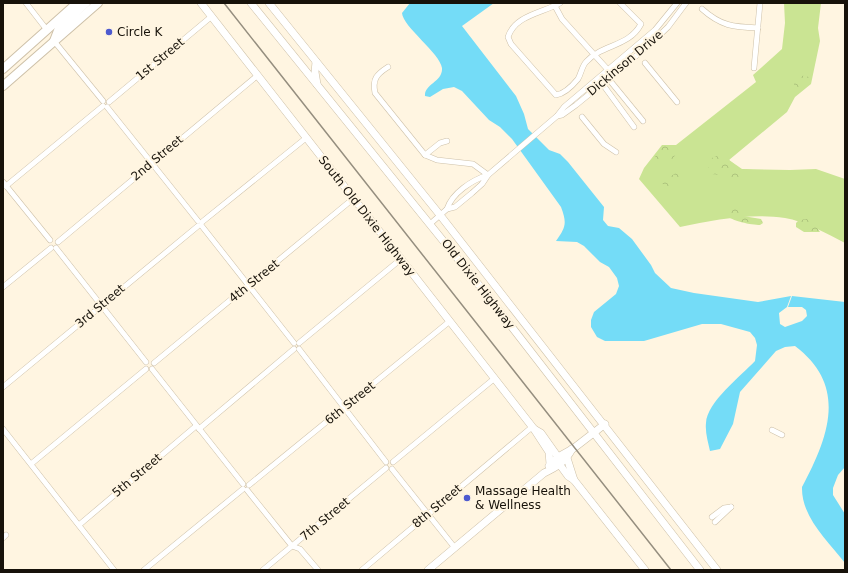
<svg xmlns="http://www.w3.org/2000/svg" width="848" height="573" viewBox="0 0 848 573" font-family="'DejaVu Sans',sans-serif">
<defs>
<pattern id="forest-crowns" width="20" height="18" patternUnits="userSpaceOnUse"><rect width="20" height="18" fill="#cae493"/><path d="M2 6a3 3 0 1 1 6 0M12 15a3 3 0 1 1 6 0" fill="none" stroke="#adc37d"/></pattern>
</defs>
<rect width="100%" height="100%" fill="#fff5e1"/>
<!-- grass -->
<path fill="#cae493" d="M784,3H821L818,28L820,41L811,84L795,97L787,112L729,160L742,169L790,170L816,169L845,179V243C828,234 804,221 785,218C750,213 714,220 680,227L639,179L644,168L662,145H676L756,82L753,75L782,49L785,23Z"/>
<!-- forest -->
<g fill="url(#forest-crowns)">
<path d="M794,74L809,77L808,85L798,94L794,92Z"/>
<path d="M664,145L672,147L676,154L669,164L653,163L654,158Z"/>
<path d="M731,150L733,151L729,160L740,169L753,170L754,171L751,176L737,182L727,176L712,174L708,167L712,158Z"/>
<path d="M678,171H681L683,175L679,179L680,185L676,190L668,191L662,183L667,176L673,175Z"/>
<path d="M731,208H738L742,212L743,216L761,219L763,223L760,225C752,225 730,221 727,215Z"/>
<path d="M807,219L813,222L820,232H804L796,227V223L799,220Z"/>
</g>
<!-- water -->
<path fill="#74dcf7" d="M410,3H494L462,26L516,96L524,114L528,129L549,150L560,154L568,162L604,207L603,220L608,226L619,228L632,239L651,265L655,273L671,288L694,293L758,302L791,296L787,307L779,313L780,324L785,327L802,321L807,316L806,310L802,307H788L792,296L845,302V467L838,475L833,488V495L845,514V563C828,541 801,517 802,487C829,436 848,386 795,346L785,347L776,351L740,392L733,424L720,449L710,451C708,442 705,432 706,423C707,402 741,376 755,361L757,345L755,338L750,332L721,324H702L644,341H605L597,337L591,327V320L594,312L616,294L619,286L617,278L609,267L600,262L584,246L577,242L556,241C566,227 567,223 561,207L512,139L500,127L489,120L462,91L454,87L443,89L430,97L425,96C424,84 443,82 442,68C440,53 403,27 402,13Z"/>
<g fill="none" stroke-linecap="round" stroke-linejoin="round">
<defs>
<g id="street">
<path d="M26,3L47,30"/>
<path d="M560,3C543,13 515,15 508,37L511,44L556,95C564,94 573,85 578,79C581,74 582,66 586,62C602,44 629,47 641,24L620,3"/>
<path d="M555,6L562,19L609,71"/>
<path d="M702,9C721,26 733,27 758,28"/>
<path d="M54,41L103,101"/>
<path d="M645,63L677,102"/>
<path d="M388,67C377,74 372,79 375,93L425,155L437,160L473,164L488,175"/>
<path d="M754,68L760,3"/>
<path d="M607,77L643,121"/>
<path d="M601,82L634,127"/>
<path d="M109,102L212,16"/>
<path d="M107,107L198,221"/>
<path d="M557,116L562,115L576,105L647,47L668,27L686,3"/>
<path d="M582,117L604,144L616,152"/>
<path d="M425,155L440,143L447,141"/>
<path d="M3,182L50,240"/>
<path d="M3,186H6L103,106"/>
<path d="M447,209C452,193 472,180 488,175"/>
<path d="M202,222L306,138"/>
<path d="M430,224L447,209L455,207L472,193L482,184L488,175L557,116L564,107L655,30L677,3"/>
<path d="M201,225L294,343"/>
<path d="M58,242L258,75"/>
<path d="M56,248L146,362"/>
<path d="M3,287L51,248"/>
<path d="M299,343L401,259"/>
<path d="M299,349L386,462"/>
<path d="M154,363L354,198"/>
<path d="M152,369L243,484"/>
<path d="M3,387L198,226"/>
<path d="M3,429L114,570"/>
<path d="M199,429L294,349"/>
<path d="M772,430L782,435"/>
<path d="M393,462L495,378"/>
<path d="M31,464L146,369"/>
<path d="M392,469L455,548"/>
<path d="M249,485L450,321"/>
<path d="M247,490L292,546L300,549L318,570"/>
<path d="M712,517L724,508L731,507"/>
<path d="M715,522L731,507"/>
<path d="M79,525L196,426"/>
<path d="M3,538L6,535"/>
<path d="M144,570L243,489"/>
<path d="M263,570L386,468"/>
<path d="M362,570L532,427"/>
</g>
<g id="secondary">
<path d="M201,3L534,429L549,452L550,464"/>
<path d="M251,3L487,295L700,570"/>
<path d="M269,3L440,215L717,570"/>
<path d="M316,62L315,72L317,84"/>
<path d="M534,429L541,433L558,457"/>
<path d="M567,458L574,480"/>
<path d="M560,465L568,476L574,480L645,570"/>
<path d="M549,466L558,457L574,448L605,424"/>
<path d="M428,570L544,473C557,467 565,462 572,449"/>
</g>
<g id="primary">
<path d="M54,41L59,28L86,3"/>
<path d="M3,69L77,3"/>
<path d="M3,86L98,3"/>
</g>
</defs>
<!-- street casing -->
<use href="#street" stroke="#cec1a9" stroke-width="6"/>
<!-- secondary casing -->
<use href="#secondary" stroke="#cec1a9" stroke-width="8"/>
<!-- primary casing -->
<use href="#primary" stroke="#cec1a9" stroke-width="10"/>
<!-- street -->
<use href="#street" stroke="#fff" stroke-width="5"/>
<!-- secondary -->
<use href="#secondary" stroke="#fff" stroke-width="7"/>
<!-- primary -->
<use href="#primary" stroke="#fff" stroke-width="8"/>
<!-- rail -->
<path stroke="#958e7f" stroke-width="1.5" d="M224,3L671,570"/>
</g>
<!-- markers -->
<g fill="#4d5acf" stroke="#fff5e1" stroke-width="1.5">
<circle cx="109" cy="32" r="4"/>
<circle cx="467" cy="498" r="4"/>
</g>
<g text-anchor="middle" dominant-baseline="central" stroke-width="4" stroke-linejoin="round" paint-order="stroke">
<!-- poi labels -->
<g font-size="12" fill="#17120a" stroke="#fff5e1" text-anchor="start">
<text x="117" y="32">Circle K</text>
<text x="475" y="491">Massage Health<tspan x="475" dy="14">&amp; Wellness</tspan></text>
</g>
<!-- street labels -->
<g font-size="12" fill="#17120a" stroke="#fff5e1">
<text transform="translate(160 59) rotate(-40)">1st Street</text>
<text transform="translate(625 63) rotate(-40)">Dickinson Drive</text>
<text transform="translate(157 158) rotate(-40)">2nd Street</text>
<text transform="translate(367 216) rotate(52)">South Old Dixie Highway</text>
<text transform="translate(254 281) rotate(-39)">4th Street</text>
<text transform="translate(478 284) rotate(52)">Old Dixie Highway</text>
<text transform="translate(100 306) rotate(-40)">3rd Street</text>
<text transform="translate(350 403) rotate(-39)">6th Street</text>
<text transform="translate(137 475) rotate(-40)">5th Street</text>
<text transform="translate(437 506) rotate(-40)">8th Street</text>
<text transform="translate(325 519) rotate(-40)">7th Street</text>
</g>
</g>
<!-- border -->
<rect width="848" height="573" fill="none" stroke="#17120a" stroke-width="8"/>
</svg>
